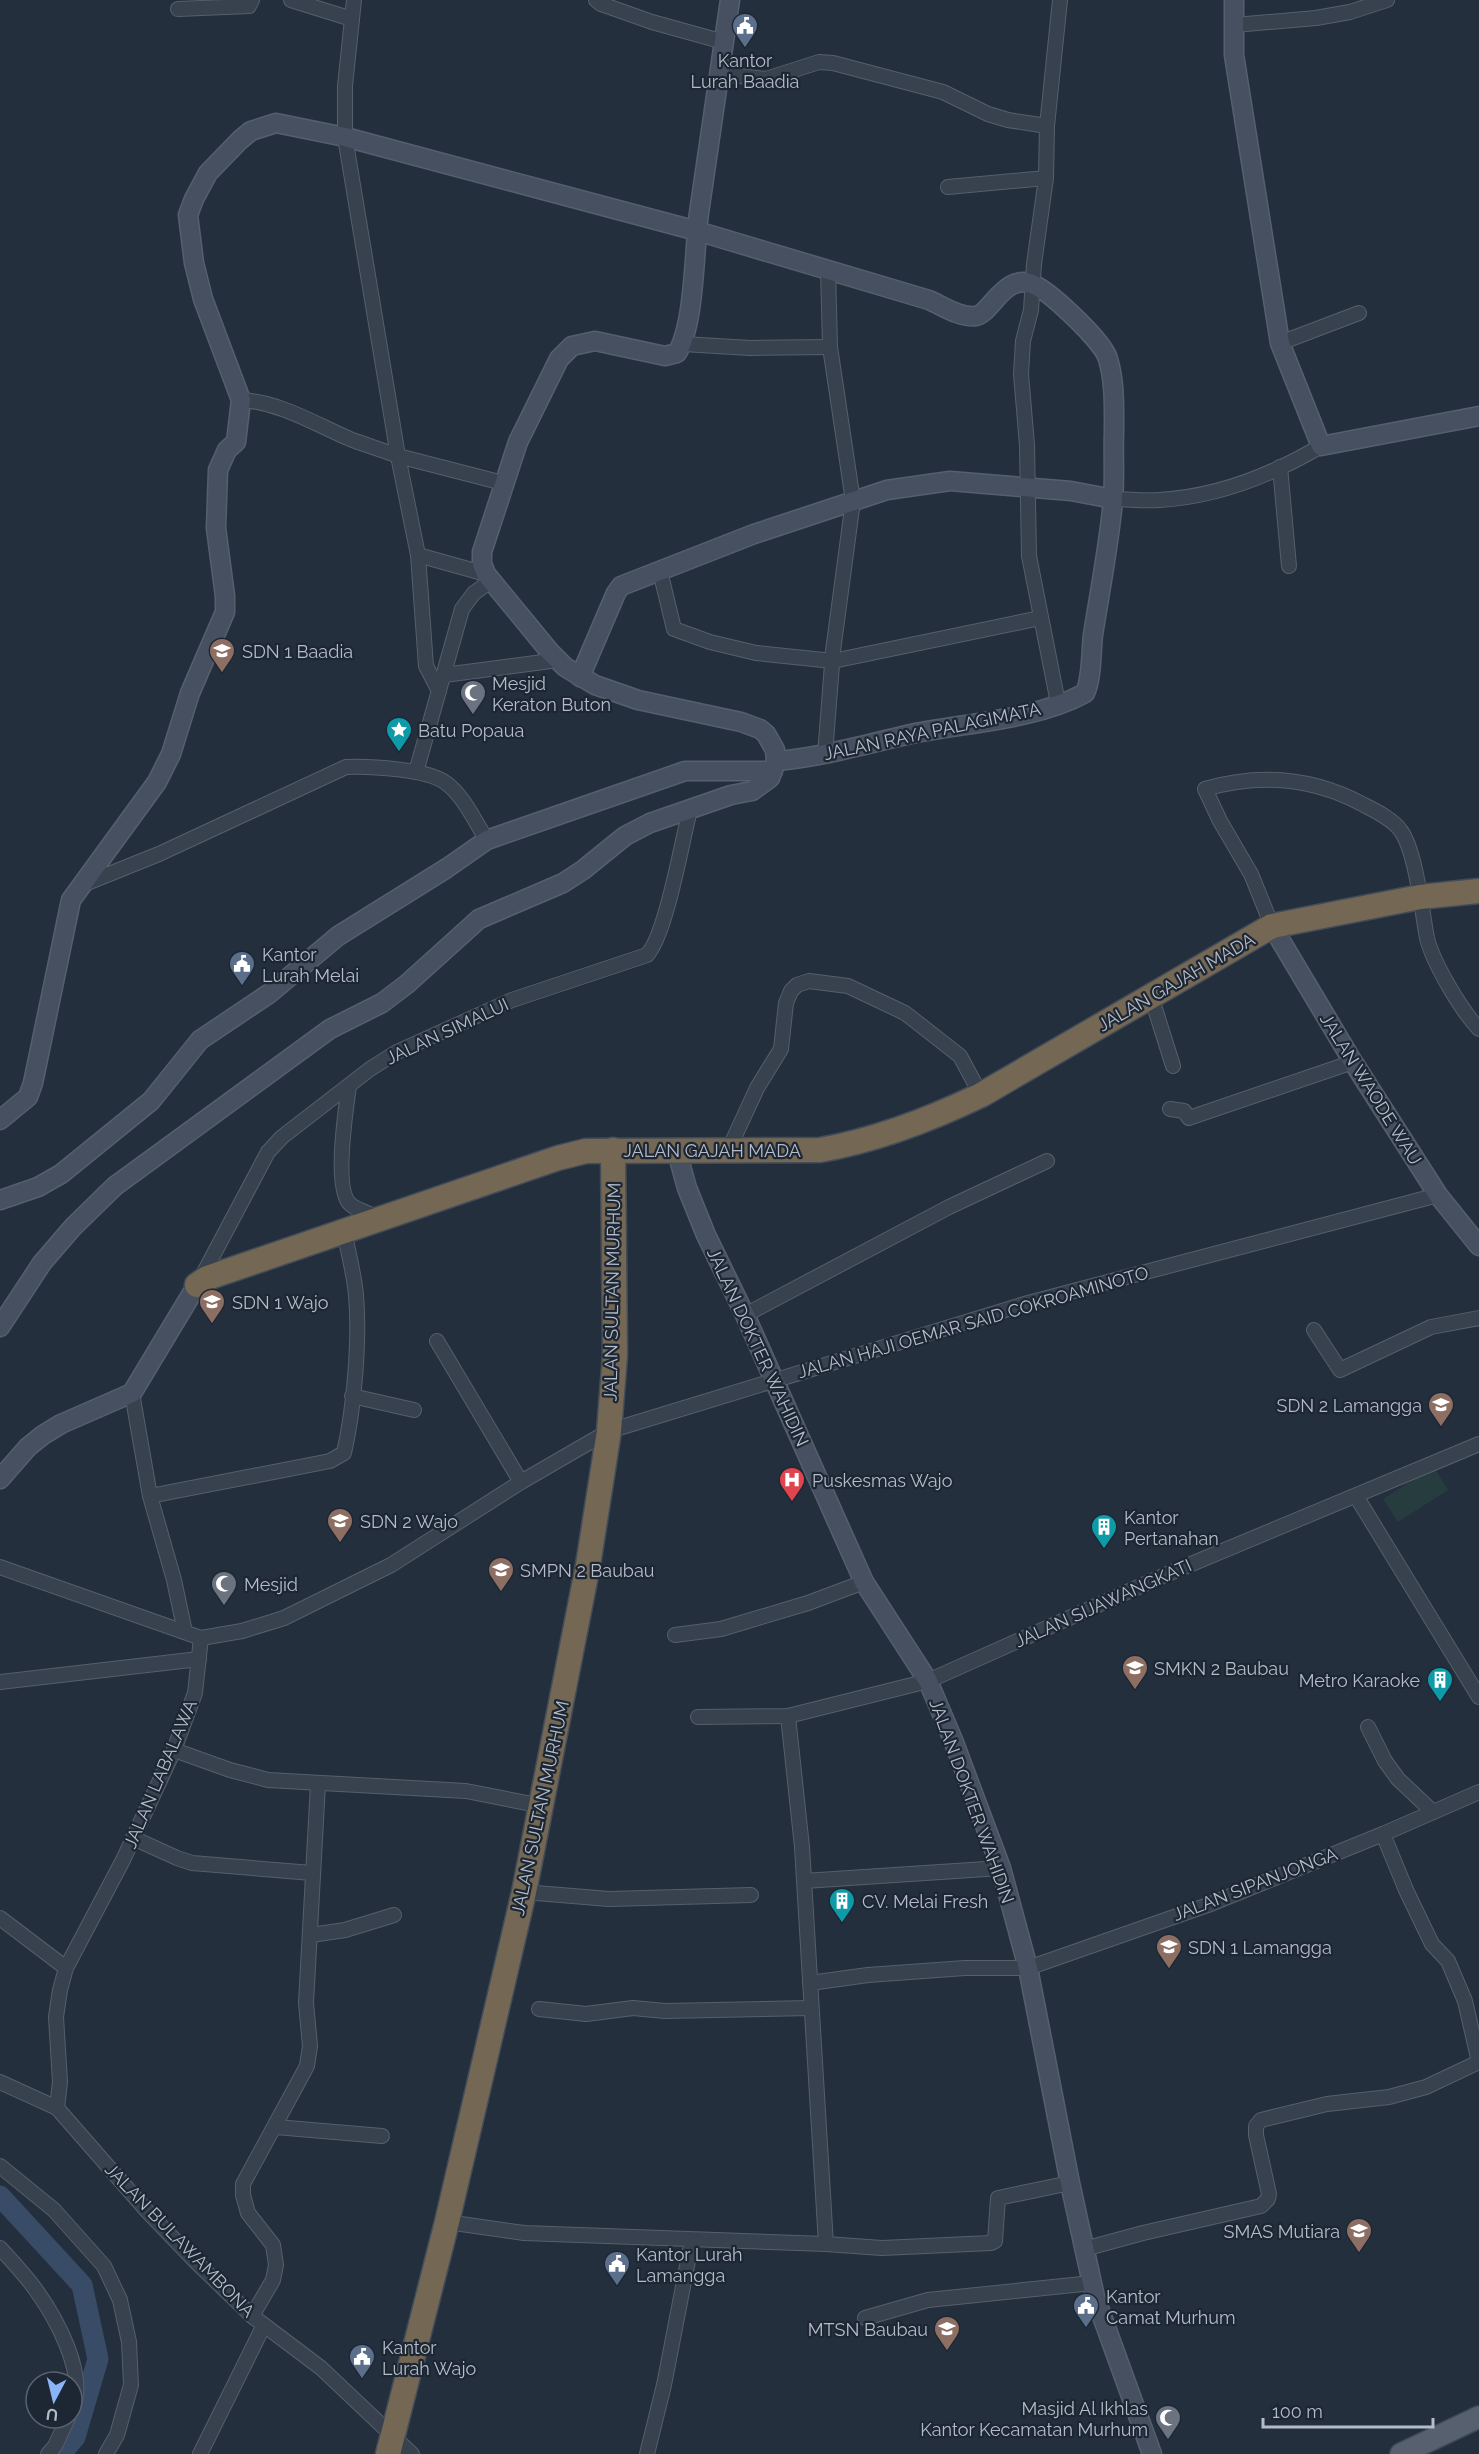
<svg xmlns="http://www.w3.org/2000/svg" width="1479" height="2454" viewBox="0 0 1479 2454" font-family="Raleway,sans-serif">
<rect width="100%" height="100%" fill="#242f3e"/>
<!-- green -->
<path fill="#263c3f" d="M1434,1467L1448,1490L1398,1522L1383,1499Z"/>
<g fill="none" stroke-linecap="round" stroke-linejoin="round">
<!-- river -->
<path stroke="#394c67" stroke-width="21" d="M0,2196L82,2285L98,2359L75,2437L61,2454"/>
<defs>
<g id="street">
<path d="M291,0L352,19"/>
<path d="M354,0L345,86V137L398,456L503,483"/>
<path d="M596,0L601,4L652,22L724,42"/>
<path d="M178,9L249,6L252,0"/>
<path d="M1234,25L1316,18L1350,12L1387,0"/>
<path d="M721,74L766,79L819,62L833,63L943,92L988,114L1008,120L1047,126"/>
<path d="M1046,178L1034,264L1031,310L1023,341L1021,374L1027,445L1029,556L1058,703"/>
<path d="M948,187L1046,178L1047,126L1060,0"/>
<path d="M1280,343L1359,313"/>
<path d="M683,344L750,348L830,347"/>
<path d="M241,400C280,402 315,424 350,439C366,445 382,450 398,456L418,555L486,574"/>
<path d="M1280,467L1289,566"/>
<path d="M1113,499C1129,499 1142,501 1159,500C1216,497 1272,475 1321,446"/>
<path d="M418,555L426,666L439,691"/>
<path d="M660,571L674,629L710,642L756,653L833,661L1040,618"/>
<path d="M444,675L558,660"/>
<path d="M825,755L833,651L853,501L830,347L828,269"/>
<path d="M416,772L462,609L474,593L491,581"/>
<path d="M82,885L159,854L346,767C369,766 428,769 446,783C464,796 475,822 487,840"/>
<path d="M1272,926L1251,874L1220,821L1205,789C1260,773 1314,778 1364,805C1376,811 1394,820 1401,831C1416,852 1422,912 1427,938C1433,963 1461,1010 1479,1029"/>
<path d="M1151,996L1173,1066"/>
<path d="M349,1086C346,1108 333,1191 351,1205C359,1211 372,1214 381,1219"/>
<path d="M1170,1109L1184,1111L1189,1118L1353,1062"/>
<path d="M728,1151L757,1088L781,1049L786,1003L791,991L797,985L809,981L848,986L905,1013L960,1056L981,1095"/>
<path d="M200,1280L268,1152L282,1137L370,1069L397,1052L512,1000L647,955C666,935 682,841 690,810"/>
<path d="M745,1315L949,1207L1047,1161"/>
<path d="M1314,1330L1340,1370L1431,1327L1479,1318"/>
<path d="M437,1341L521,1482"/>
<path d="M132,1393L150,1496L174,1580L185,1632"/>
<path d="M352,1396L414,1410"/>
<path d="M150,1496L330,1461L344,1453C354,1409 360,1340 356,1295C354,1273 348,1252 344,1230"/>
<path d="M1356,1496L1479,1697"/>
<path d="M0,1567L201,1638L242,1631L284,1618L391,1565L521,1482L609,1431L1028,1303L1438,1195"/>
<path d="M675,1635L721,1629L808,1603L864,1582"/>
<path d="M0,1682L199,1659"/>
<path d="M698,1717L788,1716L928,1681L1165,1575L1479,1444"/>
<path d="M1368,1727L1385,1761L1398,1779L1433,1812"/>
<path d="M174,1750L230,1770L268,1780L466,1791L542,1806"/>
<path d="M1383,1834L1406,1890L1432,1944L1448,1961L1465,2001L1479,2062"/>
<path d="M133,1838L177,1858L192,1863L312,1873"/>
<path d="M804,1881L1001,1868"/>
<path d="M524,1892L609,1899L751,1895"/>
<path d="M0,1918L66,1968"/>
<path d="M311,1935L345,1930L394,1915"/>
<path d="M810,1983L868,1975L965,1968H1028L1208,1905L1383,1834L1479,1792"/>
<path d="M539,2009L586,2014L633,2008L665,2011L811,2008"/>
<path d="M0,2082L57,2108L147,2211L195,2261L252,2316L321,2368L412,2454"/>
<path d="M57,2108L60,2082L56,2017L60,1990L66,1968L123,1860L174,1750L195,1693L201,1638"/>
<path d="M276,2127L382,2136"/>
<path d="M0,2166L54,2210L104,2266L120,2300L129,2342L131,2385L117,2435L106,2454"/>
<path d="M447,2222L524,2233L826,2244L802,1847L788,1716"/>
<path d="M826,2244L882,2248L991,2243L995,2241L998,2198L1070,2183"/>
<path d="M0,2248C12,2261 25,2275 36,2290C56,2318 88,2375 72,2409"/>
<path d="M1084,2249L1143,2233L1261,2206L1268,2199L1269,2194L1256,2135V2126L1261,2120L1327,2104L1389,2097L1426,2087L1479,2062"/>
<path d="M252,2316L273,2280L276,2265L273,2245L248,2213L243,2195V2184L307,2066L310,2046L306,2003L318,1784"/>
<path d="M865,2318L928,2300L1092,2283"/>
<path d="M48,2454L55,2446L68,2418"/>
<path d="M200,2454L264,2325"/>
<path d="M647,2454L664,2385L692,2240"/>
</g>
<g id="secondary">
<path d="M1234,0V55L1280,343L1321,446L1479,416"/>
<path d="M580,677L616,593L621,586L754,534L887,490L950,481L1071,491L1113,499"/>
<path d="M1272,926L1353,1062L1438,1195L1479,1246"/>
<path d="M0,1120L28,1097L33,1083L71,900L157,782L171,754L190,693L225,612V596L216,528L218,470L227,450L236,442L241,400L203,299L194,263L188,215L194,199L208,173L240,140L251,131L276,123L345,137L697,231L929,300C943,306 960,318 976,316C991,314 1006,269 1036,286C1052,294 1104,342 1108,359C1115,382 1114,408 1114,432C1113,454 1115,477 1113,500C1109,545 1100,590 1093,635C1091,651 1092,679 1085,693C1036,720 965,723 911,734C866,744 823,757 776,761"/>
<path d="M677,1152L687,1188L706,1235L745,1315L864,1582L928,1681L953,1740L1001,1868L1028,1968L1070,2183L1095,2297L1152,2454"/>
<path d="M0,1200L38,1187L61,1174L151,1101L200,1040L270,993L338,936L447,868L487,840L685,771H773"/>
<path d="M0,1327L42,1263L73,1227L115,1186L330,1029L382,1003L407,984L479,919L563,883L583,870L625,836L650,823L731,795L752,791L770,778L776,761L775,750L766,734L760,729L741,722L638,700L595,685L565,667L550,652L486,574L482,564V552L518,442L559,359L572,346L595,341L665,356L677,353C695,324 694,249 699,213C709,142 720,71 730,0"/>
<path d="M0,1479L28,1447L43,1435L61,1424L132,1393L197,1285"/>
</g>
<path id="primary" d="M1401,2454L1479,2417"/>
<g id="highway">
<path d="M197,1285L207,1278L558,1158L586,1151L820,1150C877,1140 929,1120 981,1095L1272,926L1420,897L1479,891"/>
<path d="M388,2454L447,2222L524,1892L588,1565L609,1431L615,1355L613,1150"/>
</g>
</defs>
<!-- street casing -->
<use href="#street" stroke="#565f6c" stroke-width="16"/>
<!-- secondary casing -->
<use href="#secondary" stroke="#565f6c" stroke-width="21"/>
<!-- primary casing -->
<use href="#primary" stroke="#414a57" stroke-width="24"/>
<!-- highway casing -->
<use href="#highway" stroke="#434c59" stroke-width="27"/>
<!-- street -->
<use href="#street" stroke="#38414e" stroke-width="14"/>
<!-- secondary -->
<use href="#secondary" stroke="#465061" stroke-width="18"/>
<!-- primary -->
<use href="#primary" stroke="#56606e" stroke-width="21"/>
<!-- highway -->
<use href="#highway" stroke="#746855" stroke-width="24"/>
</g>
<!-- icons -->
<defs>
<symbol id="civic-pin" viewBox="-11 -11 22 30"><path d="M0 17L-7.5 6A9.5 9.5 0 1 1 7.5 6Z" fill="#5c6f8a" stroke="#1d2633"/><path d="M-.6-6.5H3V-4.5H.6V-3L4-1V1h2V6H-6V1h2V-1L-.6-3ZM-1.2 2.5V6h2.4V2.5Z" fill="#fff"/></symbol>
<symbol id="school-pin" viewBox="-11 -11 22 30"><path d="M0 17L-7.5 6A9.5 9.5 0 1 1 7.5 6Z" fill="#8d6e63" stroke="#1d2633"/><path d="M0-5L7-2L0 1L-7-2ZM-4 1L0 2.5L4 1V4Q0 6-4 4Z" fill="#fff"/></symbol>
<symbol id="mosque-pin" viewBox="-11 -11 22 30"><path d="M0 17L-7.5 6A9.5 9.5 0 1 1 7.5 6Z" fill="#6b7280" stroke="#1d2633"/><path d="M3.5-4.9A6 6 0 1 0 3.5 4.9A5 5 0 1 1 3.5-4.9Z" fill="#fff"/></symbol>
<symbol id="sight-pin" viewBox="-11 -11 22 30"><path d="M0 17L-7.5 6A9.5 9.5 0 1 1 7.5 6Z" fill="#0f9aa8" stroke="#1d2633"/><path d="M0-6L1.8-2.2L6-1.7L2.9 1.2L3.7 5.4L0 3.3L-3.7 5.4L-2.9 1.2L-6-1.7L-1.8-2.2Z" fill="#fff"/></symbol>
<symbol id="hospital-pin" viewBox="-11 -11 22 30"><path d="M0 17L-7.5 6A9.5 9.5 0 1 1 7.5 6Z" fill="#e0444e" stroke="#1d2633"/><path d="M-5-5h3v3.5h4V-5h3V5h-3V1.5h-4V5h-3Z" fill="#fff"/></symbol>
<symbol id="building-pin" viewBox="-11 -11 22 30"><path d="M0 17L-7.5 6A9.5 9.5 0 1 1 7.5 6Z" fill="#0f9aa8" stroke="#1d2633"/><path d="M-4-6H4V6H1V3H-1V6H-4ZM-2.5-4.3h1.7v1.8h-1.7ZM.8-4.3h1.7v1.8H.8ZM-2.5-1h1.7V.8h-1.7ZM.8-1h1.7V.8H.8Z" fill="#fff"/></symbol>
</defs>
<g fill-rule="evenodd">
<use href="#civic-pin" x="730" y="11" width="30" height="40"/>
<use href="#school-pin" x="207" y="636" width="30" height="40"/>
<use href="#mosque-pin" x="458" y="678" width="30" height="40"/>
<use href="#sight-pin" x="384" y="715" width="30" height="40"/>
<use href="#civic-pin" x="227" y="949" width="30" height="40"/>
<use href="#school-pin" x="197" y="1287" width="30" height="40"/>
<use href="#school-pin" x="1426" y="1390" width="30" height="40"/>
<use href="#hospital-pin" x="777" y="1465" width="30" height="40"/>
<use href="#school-pin" x="325" y="1506" width="30" height="40"/>
<use href="#building-pin" x="1089" y="1512" width="30" height="40"/>
<use href="#school-pin" x="486" y="1555" width="30" height="40"/>
<use href="#mosque-pin" x="209" y="1569" width="30" height="40"/>
<use href="#school-pin" x="1120" y="1653" width="30" height="40"/>
<use href="#building-pin" x="1425" y="1665" width="30" height="40"/>
<use href="#building-pin" x="827" y="1886" width="30" height="40"/>
<use href="#school-pin" x="1154" y="1932" width="30" height="40"/>
<use href="#school-pin" x="1344" y="2216" width="30" height="40"/>
<use href="#civic-pin" x="602" y="2249" width="30" height="40"/>
<use href="#civic-pin" x="1071" y="2291" width="30" height="40"/>
<use href="#school-pin" x="932" y="2314" width="30" height="40"/>
<use href="#civic-pin" x="347" y="2342" width="30" height="40"/>
<use href="#mosque-pin" x="1153" y="2403" width="30" height="40"/>
</g>
<g text-anchor="middle" dominant-baseline="central" stroke-width="4.5" stroke-linejoin="round" paint-order="stroke">
<!-- poi labels -->
<g font-size="18" fill="#b4bcc9" stroke="#1d2633" text-anchor="start">
<text x="745" y="60" text-anchor="middle">Kantor<tspan x="745" dy="21">Lurah Baadia</tspan></text>
<text x="242" y="651">SDN 1 Baadia</text>
<text x="492" y="683">Mesjid<tspan x="492" dy="21">Keraton Buton</tspan></text>
<text x="418" y="730">Batu Popaua</text>
<text x="262" y="954">Kantor<tspan x="262" dy="21">Lurah Melai</tspan></text>
<text x="232" y="1302">SDN 1 Wajo</text>
<text x="1422" y="1405" text-anchor="end">SDN 2 Lamangga</text>
<text x="812" y="1480">Puskesmas Wajo</text>
<text x="1124" y="1517">Kantor<tspan x="1124" dy="21">Pertanahan</tspan></text>
<text x="360" y="1521">SDN 2 Wajo</text>
<text x="520" y="1570">SMPN 2 Baubau</text>
<text x="244" y="1584">Mesjid</text>
<text x="1154" y="1668">SMKN 2 Baubau</text>
<text x="1420" y="1680" text-anchor="end">Metro Karaoke</text>
<text x="862" y="1901">CV. Melai Fresh</text>
<text x="1188" y="1947">SDN 1 Lamangga</text>
<text x="1340" y="2231" text-anchor="end">SMAS Mutiara</text>
<text x="636" y="2254">Kantor Lurah<tspan x="636" dy="21">Lamangga</tspan></text>
<text x="1106" y="2296">Kantor<tspan x="1106" dy="21">Camat Murhum</tspan></text>
<text x="928" y="2329" text-anchor="end">MTSN Baubau</text>
<text x="382" y="2347">Kantor<tspan x="382" dy="21">Lurah Wajo</tspan></text>
<text x="1148" y="2408" text-anchor="end">Masjid Al Ikhlas<tspan x="1148" dy="21">Kantor Kecamatan Murhum</tspan></text>
</g>
<!-- street labels -->
<g font-size="18" fill="#b4bcc9" stroke="#1d2633">
<text transform="translate(932 731) rotate(-12)">JALAN RAYA PALAGIMATA</text>
<text transform="translate(1176 982) rotate(-30)">JALAN GAJAH MADA</text>
<text transform="translate(447 1031) rotate(-25)">JALAN SIMALUI</text>
<text transform="translate(1371 1089) rotate(58)">JALAN WAODE WAU</text>
<text x="712" y="1150">JALAN GAJAH MADA</text>
<text transform="translate(612 1292) rotate(-89)">JALAN SULTAN MURHUM</text>
<text transform="translate(973 1322) rotate(-16)">JALAN HAJI OEMAR SAID COKROAMINOTO</text>
<text transform="translate(758 1347) rotate(65)">JALAN DOKTER WAHIDIN</text>
<text transform="translate(1103 1603) rotate(-24)">JALAN SIJAWANGKATI</text>
<text transform="translate(160 1774) rotate(-67)">JALAN LABALAWA</text>
<text transform="translate(972 1801) rotate(70)">JALAN DOKTER WAHIDIN</text>
<text transform="translate(540 1808) rotate(-78)">JALAN SULTAN MURHUM</text>
<text transform="translate(1255 1884) rotate(-21)">JALAN SIPANJONGA</text>
<text transform="translate(180 2240) rotate(46)">JALAN BULAWAMBONA</text>
</g>
</g>
<!-- north arrow -->
<g transform="translate(54 2400) rotate(187)"><circle r="28" fill="#1d2633" stroke="#59626f" stroke-width="1.5"/>
<path d="M0-4.5L10 22L0 15L-10 22Z" fill="#8ab4f8"/>
<text y="-9" font-size="16" font-weight="bold" text-anchor="middle" fill="#b4bcc9">U</text>
</g>
<!-- scale -->
<path d="M1263 2418v9h170v-9" fill="none" stroke="#b4bcc9" stroke-width="3"/>
<text x="1272" y="2418" font-size="18" fill="#b4bcc9" stroke="#1d2633" stroke-width="4.5" paint-order="stroke">100 m</text>
</svg>
